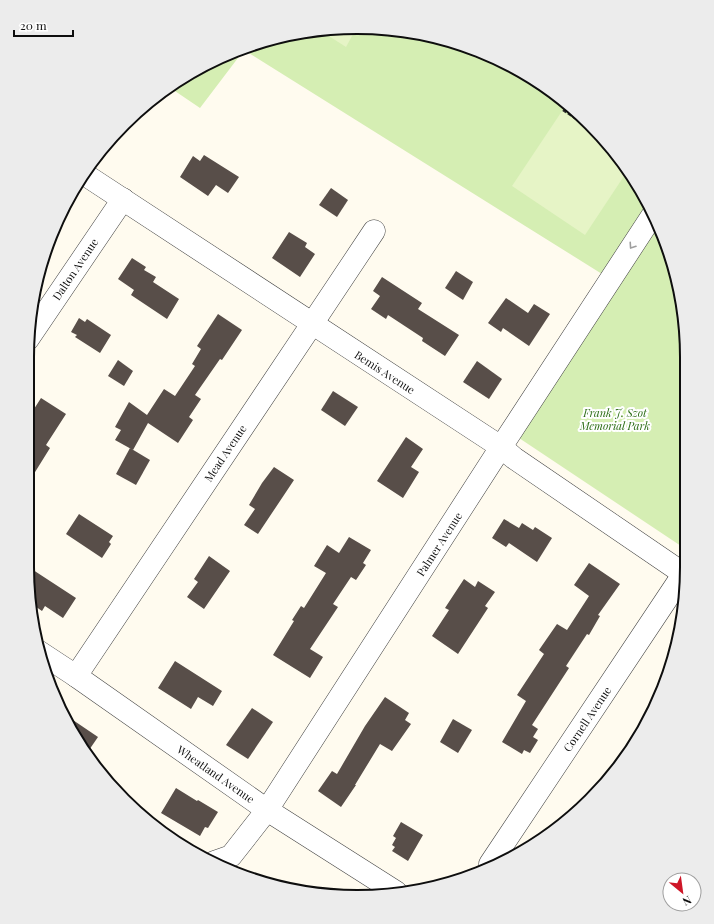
<svg xmlns="http://www.w3.org/2000/svg" width="714" height="924" viewBox="0 0 714 924" font-family="'Playfair Display',serif">
<rect width="100%" height="100%" fill="#fffbef"/>
<!-- green -->
<path fill="#d5eeb3" d="M357,27L422,33L483,52L541,83L590,124L632,174L669,251L684,314V548L519,438L618,284L244,50L200,108L169,87L174,82L231,52L293,33Z"/>
<!-- pitch -->
<g fill="#e6f4c6">
<path d="M357,27L346,47L321,31Z"/>
<path d="M562,111L602,138L628,170L585,235L512,186Z"/>
</g>
<!-- building -->
<g fill="#584e49">
<path d="M204,155L239,177L228,193L216,185L208,196L180,177L193,156L200,161Z"/>
<path d="M331,188L348,200L337,217L319,205Z"/>
<path d="M289,232L307,243L305,247L315,254L300,277L272,258Z"/>
<path d="M132,258L146,267L144,270L156,277L153,282L179,299L167,319L131,295L134,290L118,279Z"/>
<path d="M456,271L473,282L463,300L445,288Z"/>
<path d="M382,277L422,303L418,309L459,335L445,356L422,341L423,338L388,315L386,319L371,309L380,296L373,291Z"/>
<path d="M506,298L528,313L534,304L550,314L529,346L503,328L501,332L488,323Z"/>
<path d="M218,314L242,330L222,360L220,359L195,395L201,399L189,417L193,420L178,443L148,423L133,450L115,440L121,430L115,427L129,402L147,415L164,389L175,396L195,366L192,364L201,349L197,346Z"/>
<path d="M79,318L85,322L87,319L111,335L100,353L75,337L77,335L71,332Z"/>
<path d="M118,360L133,371L124,386L108,376Z"/>
<path d="M477,361L502,379L489,399L463,382Z"/>
<path d="M333,391L358,407L345,426L321,410Z"/>
<path d="M41,398L66,414L46,445L50,448L27,485V441L34,430L27,425V420Z"/>
<path d="M406,437L423,449L411,467L419,472L403,498L377,481Z"/>
<path d="M130,448L150,460L136,485L116,474Z"/>
<path d="M274,467L294,480L258,534L244,525L255,509L249,505L262,483Z"/>
<path d="M79,514L113,536L109,542L111,544L102,558L66,534Z"/>
<path d="M504,519L519,528L522,523L533,530L535,527L552,538L537,562L509,543L506,547L492,538Z"/>
<path d="M349,537L371,550L363,563L366,565L356,580L351,577L333,604L338,607L310,649L323,657L310,678L273,655L294,621L292,620L301,606L304,608L326,573L314,566L327,545L339,553Z"/>
<path d="M209,556L230,571L204,609L187,597L198,582L194,579Z"/>
<path d="M589,563L620,584L598,615L600,616L589,635L587,634L566,666L569,668L532,725L538,729L533,737L538,740L530,753L524,750L522,754L502,742L526,701L517,695L544,654L539,650L557,624L567,630L589,596L574,585Z"/>
<path d="M27,566L76,598L63,618L45,606L42,611L32,604Z"/>
<path d="M464,579L475,587L478,581L495,592L485,606L488,608L458,654L432,636L449,610L445,608Z"/>
<path d="M175,661L222,691L213,706L198,697L191,709L158,688Z"/>
<path d="M385,697L409,713L405,720L411,724L392,751L380,744L355,785H356L341,807L318,791L332,771L337,774L365,726Z"/>
<path d="M252,708L273,722L248,759L226,745Z"/>
<path d="M64,714L98,737L87,753L71,732Z"/>
<path d="M453,719L472,730L458,753L440,742Z"/>
<path d="M176,788L197,801L198,800L218,812L208,828L205,827L200,836L161,813Z"/>
<path d="M401,822L423,835L408,861L392,851L395,847L392,845L396,838L393,836Z"/>
</g>
<g fill="none" stroke-linecap="round" stroke-linejoin="round">
<defs>
<g id="minor">
<path d="M84,174L501,447L514,458L684,574"/>
<path d="M28,339L123,199"/>
<path d="M38,651L76,676L267,810L396,892"/>
<path d="M76,676L312,324L374,231"/>
<path d="M214,862L231,856L267,810L501,447L652,216"/>
<path d="M490,864L684,573"/>
</g>
</defs>
<!-- minor casing -->
<use href="#minor" stroke="#414141" stroke-width="23"/>
<!-- path -->
<path stroke="#303030" stroke-width="2.5" stroke-dasharray="4 2" stroke-linecap="butt" d="M563,110L598,133"/>
<!-- minor -->
<use href="#minor" stroke="#fff" stroke-width="22"/>
</g>
<!-- one-way arrows -->
<defs><path id="oneway-chevron" d="M-2-3.5L2.5 0L-2 3.5" fill="none" stroke-width="1.6" stroke-linecap="round" stroke-linejoin="round"/></defs>
<use stroke="#9f9f9f" href="#oneway-chevron" transform="translate(632 246) rotate(124)"/>
<g text-anchor="middle" dominant-baseline="central" stroke-width="4" stroke-linejoin="round" paint-order="stroke">
<!-- street labels -->
<g font-size="11" fill="#0e0e0e" stroke="#fff">
<text transform="translate(75 269) rotate(-56)">Dalton Avenue</text>
<text transform="translate(385 372) rotate(33)">Bemis Avenue</text>
<text transform="translate(225 453) rotate(-56)">Mead Avenue</text>
<text transform="translate(439 544) rotate(-57)">Palmer Avenue</text>
<text transform="translate(587 719) rotate(-56)">Cornell Avenue</text>
<text transform="translate(216 774) rotate(35)">Wheatland Avenue</text>
</g>
<!-- park labels -->
<g font-size="11" font-style="italic" fill="#2c6d16" stroke="#fff">
<text x="615" y="412">Frank J. Szot<tspan x="615" dy="13">Memorial Park</tspan></text>
</g>
</g>
<!-- crop -->
<path d="M0 0H714V924H0ZM357 34H357A323 323 0 0 1 680 357V567A323 323 0 0 1 357 890H357A323 323 0 0 1 34 567V357A323 323 0 0 1 357 34Z" fill="#ececec" fill-rule="evenodd"/>
<path fill="none" stroke="#0e0e0e" stroke-width="2" d="M357 34H357A323 323 0 0 1 680 357V567A323 323 0 0 1 357 890H357A323 323 0 0 1 34 567V357A323 323 0 0 1 357 34Z"/>
<!-- north arrow -->
<g transform="translate(682 892) rotate(151)"><circle r="19" fill="#ffffff" stroke="#9f9f9f"/>
<path d="M0-3L7 15L0 10L-7 15Z" fill="#ce1627"/>
<text y="-6" font-size="11" font-weight="bold" text-anchor="middle" fill="#0e0e0e">N</text>
</g>
<!-- scale -->
<path d="M14 30v6h59v-6" fill="none" stroke="#0e0e0e" stroke-width="2"/>
<text x="20" y="30" font-size="12" fill="#0e0e0e" stroke="#ffffff" stroke-width="3" paint-order="stroke">20 m</text>
</svg>
